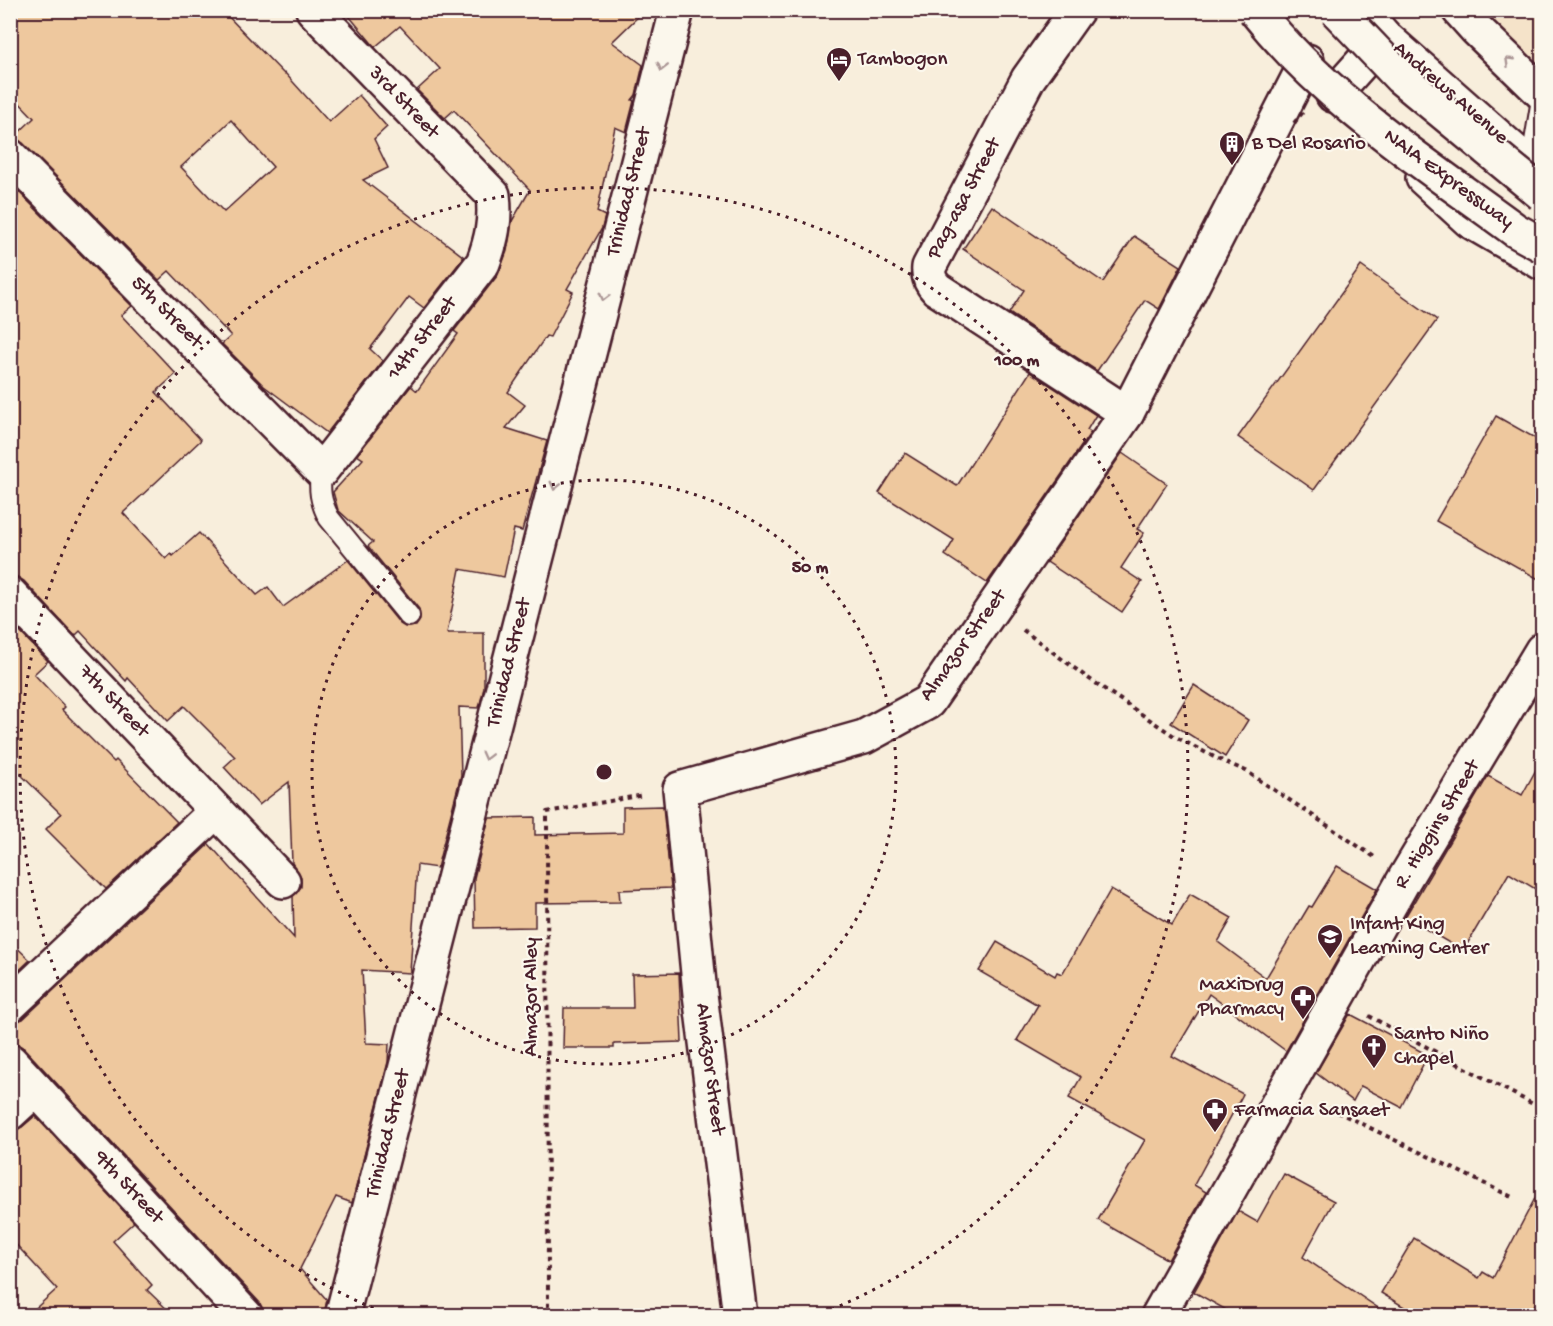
<svg xmlns="http://www.w3.org/2000/svg" width="1553" height="1326" viewBox="0 0 1553 1326" font-family="'Gochi Hand',sans-serif">
<rect width="100%" height="100%" fill="#f8eedc"/>
<filter id="ink" filterUnits="userSpaceOnUse"><feTurbulence type="fractalNoise" baseFrequency=".0167" numOctaves="2"/><feDisplacementMap in="SourceGraphic" scale="12" xChannelSelector="R" yChannelSelector="G"/><feConvolveMatrix kernelMatrix="1 2 1 2 8 2 1 2 1" color-interpolation-filters="sRGB"/></filter>
<g filter="url(#ink)">
<!-- built -->
<path fill="#f5e3c9" d="M1468,11H1542V83Z"/>
<!-- building -->
<g fill="#eec89e" stroke="#4a1f2b" stroke-width="1.5" fill-rule="evenodd">
<path d="M10,10H222L284,74L285,73L329,122L359,95L387,127L374,139L388,168L363,180L464,257L424,308L409,297L370,349L383,361L327,433L264,386L222,344L231,336L169,271L159,280L23,143L13,138L34,118L10,93ZM231,120L273,167L224,212L181,167Z"/>
<path d="M344,10H645L612,42L643,65L636,95L632,100L634,101L626,132L615,127L597,212L605,216L602,228L567,289L573,292L550,337L546,336L508,392L525,405L506,428L547,441L522,531L514,529L504,577L460,569L447,633H484V688L479,708L459,707L461,775L437,868L417,865L410,973L362,970L366,1043L389,1044L388,1062L352,1203L336,1197L300,1269L327,1300L324,1316H264L260,1303L24,1048L16,1043H10V1023L23,1019L209,844L294,938L293,896L301,887V877L292,863L289,782L259,805L224,767L235,757L184,706L168,721L128,678L126,681L80,631L75,636L24,581L16,576H10V183L132,306L121,315L176,374L156,392L201,440L123,513L166,559L171,554L173,556L199,533L257,595L268,587L283,607L348,560L400,624L405,627L416,626L420,620L419,609L368,546L373,542L338,510L333,492L363,459L357,455L411,386L417,391L458,334L454,331L498,275L507,251L512,221L530,190L454,110L445,118L417,90L440,69L400,26L375,47Z"/>
<path d="M992,206L1103,282L1134,236L1181,266L1159,309L1145,300L1097,371L1009,313L1024,290L963,249Z"/>
<path d="M1361,266L1437,320L1314,490L1238,437Z"/>
<path d="M1030,372L1096,415L1087,430L1091,432L987,583L945,555L954,540L879,493L905,453L957,486Z"/>
<path d="M1496,416L1542,442V581L1436,521Z"/>
<path d="M1122,453L1167,484L1137,529L1144,533L1121,568L1142,582L1122,612L1047,562Z"/>
<path d="M10,622L48,661L34,674L65,707L62,710L114,762L116,760L177,822L106,889L46,829L61,814L10,764Z"/>
<path d="M1194,685L1248,720L1225,757L1171,723Z"/>
<path d="M1542,759V893L1509,873L1463,951L1405,917L1488,776L1522,795Z"/>
<path d="M663,806L671,888L619,890L620,902L535,903V927L475,928L474,878L489,818L535,817V835L623,833V807Z"/>
<path d="M1337,866L1377,889L1286,1051L1209,994L1172,1056L1243,1094L1194,1185L1206,1192L1168,1260L1098,1220L1145,1140L1069,1098L1081,1077L1017,1040L1038,1005L979,971L997,942L1055,976L1057,972L1062,974L1111,889L1172,925L1190,894L1232,918L1218,942L1266,978L1309,906L1312,907Z"/>
<path d="M10,941L30,960L10,979Z"/>
<path d="M679,973L682,1042L614,1044V1048H563L564,1008H633L632,974Z"/>
<path d="M1350,1014L1428,1055L1401,1107L1361,1086L1353,1101L1316,1073Z"/>
<path d="M35,1116L134,1222L113,1241L152,1285L147,1290L174,1316H27L57,1289L10,1238V1131L22,1127Z"/>
<path d="M1284,1174L1334,1201L1303,1257L1390,1316H1237L1194,1292L1238,1211L1257,1222Z"/>
<path d="M1542,1185V1291L1529,1316H1419L1381,1293L1414,1238L1479,1278L1483,1272L1493,1278Z"/>
</g>
<g fill="none" stroke-linecap="round" stroke-linejoin="round">
<defs>
<g id="lane">
<path d="M1531,166L1542,99"/>
<path d="M321,471C319,490 320,501 329,518L409,616"/>
</g>
<g id="street">
<path d="M1077,10L1028,79L929,267C928,276 930,282 937,289L1127,413"/>
<path d="M10,156L321,471L483,263C492,239 496,220 493,195L313,10"/>
<path d="M10,594L283,881"/>
<path d="M10,1005L216,811"/>
<path d="M10,1061L246,1316"/>
<path d="M10,1113L36,1089"/>
<path d="M342,1316L677,10"/>
<path d="M740,1316L700,994L680,789L864,737L928,702L1127,413L1307,61"/>
<path d="M1158,1316L1405,878L1542,650"/>
</g>
<g id="primary">
<path d="M1362,10L1385,37L1520,156"/>
<path d="M1333,95L1385,37"/>
<path d="M1423,178L1470,221L1542,263"/>
</g>
<path id="highway" d="M1459,10L1476,29L1542,93"/>
</defs>
<!-- lane casing -->
<use href="#lane" stroke="#4a1f2b" stroke-width="24"/>
<!-- street casing -->
<use href="#street" stroke="#4a1f2b" stroke-width="38"/>
<!-- primary casing -->
<use href="#primary" stroke="#4a1f2b" stroke-width="38"/>
<!-- highway casing -->
<use href="#highway" stroke="#4a1f2b" stroke-width="38"/>
<!-- path -->
<g stroke="#4a1f2b" stroke-width="4" stroke-dasharray="4.5 4.5" stroke-linecap="butt">
<path d="M1023,630L1085,676L1174,736L1216,758L1246,771L1376,858"/>
<path d="M1369,1016L1542,1109"/>
<path d="M1321,1104L1514,1198"/>
<path d="M550,1316L548,1307L547,812L644,795"/>
</g>
<!-- lane -->
<use href="#lane" stroke="#fbf7ec" stroke-width="20"/>
<!-- street -->
<use href="#street" stroke="#fbf7ec" stroke-width="33"/>
<!-- primary -->
<use href="#primary" stroke="#fbf7ec" stroke-width="33"/>
<!-- highway -->
<use href="#highway" stroke="#fbf7ec" stroke-width="33"/>
<defs>
<g id="highway-bridge">
<path d="M1255,10C1326,100 1424,163 1515,230L1542,245"/>
<path d="M1336,10L1400,77L1542,194"/>
</g>
</defs>
<!-- highway-bridge casing -->
<use href="#highway-bridge" stroke="#4a1f2b" stroke-width="38" stroke-linecap="butt"/>
<!-- path-bridge -->
<path stroke="#4a1f2b" stroke-width="4" stroke-dasharray="4.5 4.5" stroke-linecap="butt" d="M1294,123L1303,112"/>
<!-- highway-bridge -->
<use href="#highway-bridge" stroke="#fbf7ec" stroke-width="33"/>
</g>
<!-- one-way arrows -->
<defs><path id="oneway-chevron" d="M-2-3.5L2.5 0L-2 3.5" fill="none" stroke-width="1.6" stroke-linecap="round" stroke-linejoin="round" transform="scale(1.5)"/></defs>
<g stroke="#ab9695">
<use href="#oneway-chevron" transform="translate(1509 61) rotate(-136)"/>
<use href="#oneway-chevron" transform="translate(662 67) rotate(104)"/>
<use href="#oneway-chevron" transform="translate(604 297) rotate(104)"/>
<use href="#oneway-chevron" transform="translate(555 486) rotate(104)"/>
<use href="#oneway-chevron" transform="translate(486 756) rotate(104)"/>
</g>
</g>
<!-- distance rings -->
<g fill="none" stroke="#4a1f2b" stroke-width="3" stroke-dasharray="3 6">
<circle cx="604" cy="772" r="292"/>
<path d="M390 1315A584 584 0 1 1 818 1315"/>
</g>
<!-- icons -->
<defs>
<symbol id="hotel-pin" viewBox="-11 -11 22 30"><path d="M0 17L-7.5 6A9.5 9.5 0 1 1 7.5 6Z" fill="#4a1f2b" stroke="#fbf7ec"/><path d="M-6-4.5h1.5V1H6V5H4.5V3h-9V5H-6ZM-4 0a1.8 1.8 0 1 1 3.6 0ZM.5 0V-2.5h3Q6-2.5 6 0Z" fill="#fff"/></symbol>
<symbol id="building-pin" viewBox="-11 -11 22 30"><path d="M0 17L-7.5 6A9.5 9.5 0 1 1 7.5 6Z" fill="#4a1f2b" stroke="#fbf7ec"/><path d="M-4-6H4V6H1V3H-1V6H-4ZM-2.5-4.3h1.7v1.8h-1.7ZM.8-4.3h1.7v1.8H.8ZM-2.5-1h1.7V.8h-1.7ZM.8-1h1.7V.8H.8Z" fill="#fff"/></symbol>
<symbol id="school-pin" viewBox="-11 -11 22 30"><path d="M0 17L-7.5 6A9.5 9.5 0 1 1 7.5 6Z" fill="#4a1f2b" stroke="#fbf7ec"/><path d="M0-5L7-2L0 1L-7-2ZM-4 1L0 2.5L4 1V4Q0 6-4 4Z" fill="#fff"/></symbol>
<symbol id="pharmacy-pin" viewBox="-11 -11 22 30"><path d="M0 17L-7.5 6A9.5 9.5 0 1 1 7.5 6Z" fill="#4a1f2b" stroke="#fbf7ec"/><path d="M-2-6h4v4h4v4h-4v4h-4v-4h-4v-4h4Z" fill="#fff"/></symbol>
<symbol id="church-pin" viewBox="-11 -11 22 30"><path d="M0 17L-7.5 6A9.5 9.5 0 1 1 7.5 6Z" fill="#4a1f2b" stroke="#fbf7ec"/><path d="M-1.2-6h2.4v3.5h3.3v2.4h-3.3V6h-2.4V-.1h-3.3v-2.4h3.3Z" fill="#fff"/></symbol>
</defs>
<g fill-rule="evenodd">
<use href="#hotel-pin" x="824" y="45" width="30" height="40"/>
<use href="#building-pin" x="1217" y="129" width="30" height="40"/>
<use href="#school-pin" x="1315" y="922" width="30" height="40"/>
<use href="#pharmacy-pin" x="1288" y="983" width="30" height="40"/>
<use href="#church-pin" x="1359" y="1032" width="30" height="40"/>
<use href="#pharmacy-pin" x="1200" y="1096" width="30" height="40"/>
</g>
<g text-anchor="middle" dominant-baseline="central" stroke-width="4.5" stroke-linejoin="round" paint-order="stroke">
<!-- poi labels -->
<g font-size="21" fill="#4a1f2b" stroke="#fbf7ec" text-anchor="start">
<text x="858" y="60">Tambogon</text>
<text x="1252" y="144">B Del Rosario</text>
<text x="1350" y="925">Infant King<tspan x="1350" dy="24">Learning Center</tspan></text>
<text x="1284" y="986" text-anchor="end">MaxiDrug<tspan x="1284" dy="24">Pharmacy</tspan></text>
<text x="1394" y="1035">Santo Niño<tspan x="1394" dy="24">Chapel</tspan></text>
<text x="1234" y="1111">Farmacia Sansaet</text>
</g>
<!-- street labels -->
<g font-size="21" fill="#4a1f2b" stroke="#fbf7ec">
<text transform="translate(1450 94) rotate(41)">Andrews Avenue</text>
<text transform="translate(403 103) rotate(46)">3rd Street</text>
<text transform="translate(1448 180) rotate(36)">NAIA Expressway</text>
<text transform="translate(630 192) rotate(-76)">Trinidad Street</text>
<text transform="translate(965 199) rotate(-62)">Pag-asa Street</text>
<text transform="translate(166 313) rotate(45)">5th Street</text>
<text transform="translate(423 339) rotate(-52)">14th Street</text>
<text transform="translate(964 646) rotate(-54)">Almazor Street</text>
<text transform="translate(510 663) rotate(-76)">Trinidad Street</text>
<text transform="translate(113 702) rotate(46)">7th Street</text>
<text transform="translate(1438 825) rotate(-59)">R. Higgins Street</text>
<text transform="translate(532 997) rotate(-90)">Almazor Alley</text>
<text transform="translate(709 1069) rotate(83)">Almazor Street</text>
<text transform="translate(389 1134) rotate(-76)">Trinidad Street</text>
<text transform="translate(128 1188) rotate(47)">9th Street</text>
</g>
</g>
<circle cx="604" cy="772" r="9" fill="#4a1f2b" stroke="#fbf7ec" stroke-width="3"/>
<g font-size="18" text-anchor="middle" font-weight="bold" fill="#4a1f2b" stroke="#fbf7ec" stroke-width="4.5" stroke-linejoin="round" paint-order="stroke">
<text x="1017" y="365">100 m</text>
<text x="810" y="572">50 m</text>
</g>
<!-- margin -->
<rect width="1553" height="1326" fill="none" stroke="#fbf7ec" stroke-width="36"/>
<rect x="18" y="18" width="1517" height="1290" fill="none" stroke="#4a1f2b" stroke-width="2" filter="url(#ink)"/>
</svg>
